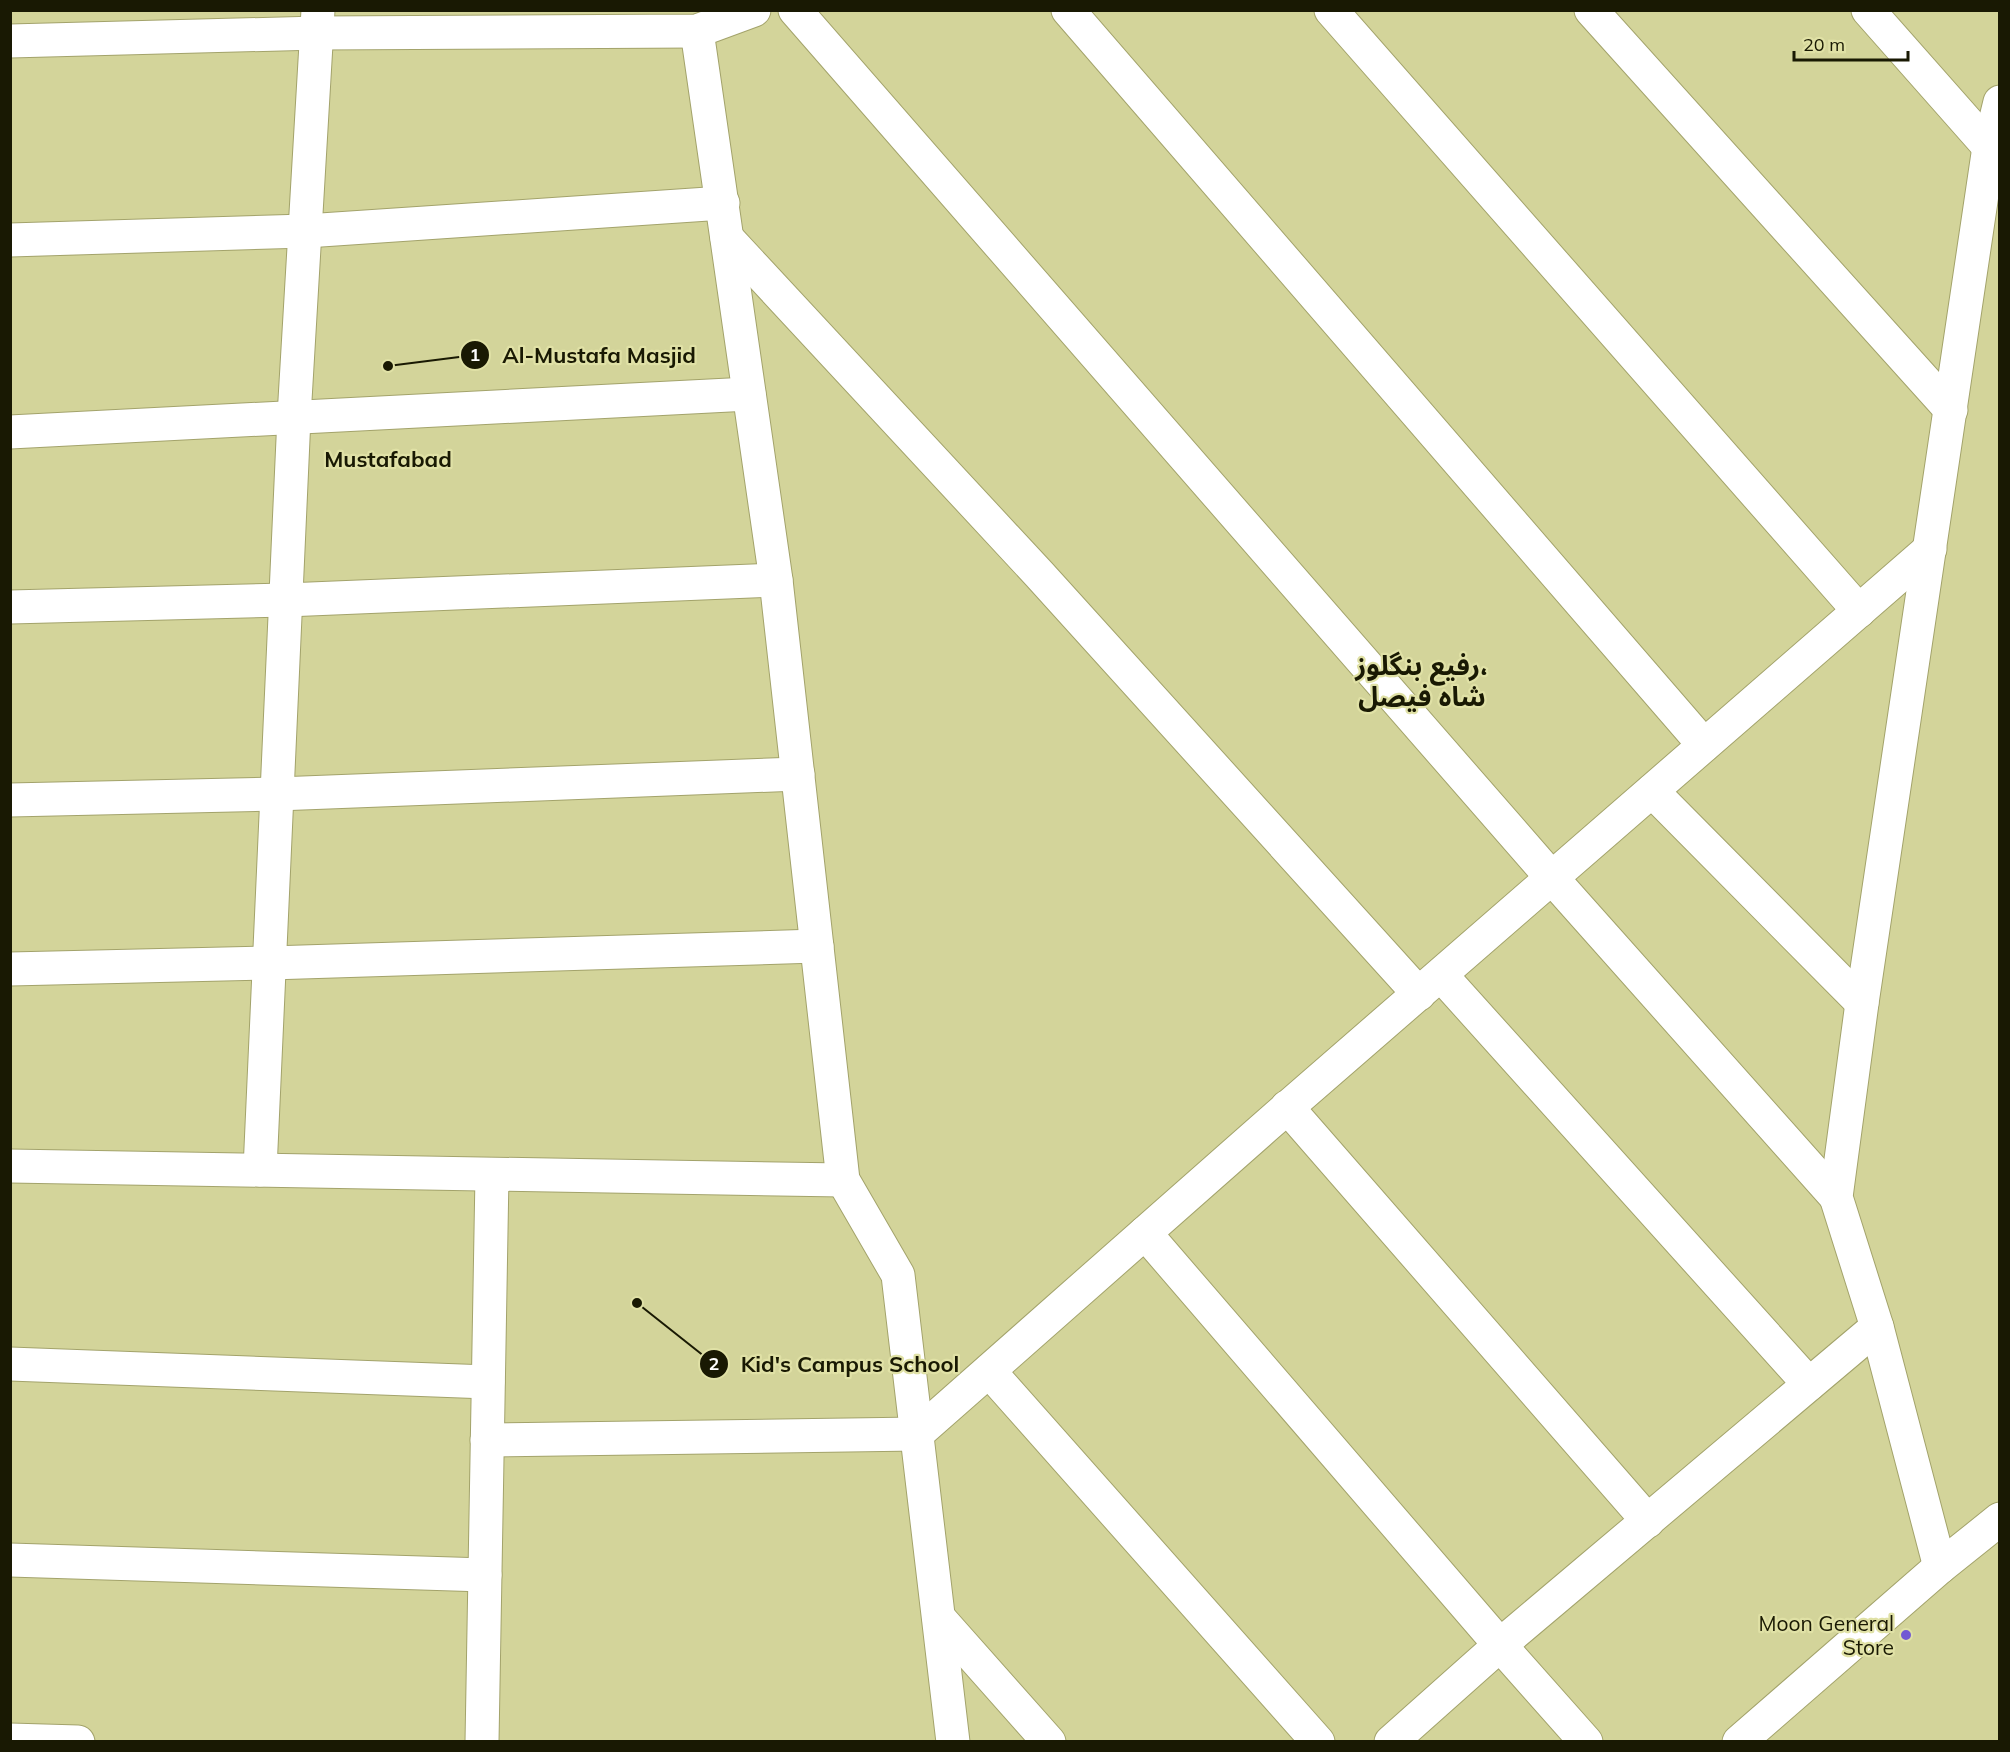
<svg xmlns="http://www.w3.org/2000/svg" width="2010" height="1752" viewBox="0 0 2010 1752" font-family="Mulish,'Noto Sans Arabic',sans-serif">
<rect width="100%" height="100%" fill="#d3d49a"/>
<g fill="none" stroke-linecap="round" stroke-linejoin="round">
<defs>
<g id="minor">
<path d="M795,10L1552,878L1836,1197"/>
<path d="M1068,10L1704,745"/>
<path d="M1331,10L1859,611"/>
<path d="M1591,10L1951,410"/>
<path d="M1868,10L1989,147"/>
<path d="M697,31L776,580L843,1180L898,1275L953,1742"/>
<path d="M10,41L318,33L697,31L754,10"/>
<path d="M727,238L1039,574L1419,994"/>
<path d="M10,240L306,231L723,203"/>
<path d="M10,432L749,394"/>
<path d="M10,607L286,600L776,580"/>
<path d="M1652,791L1862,1003"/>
<path d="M10,800L277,794L798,774"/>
<path d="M10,969L270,963L817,946"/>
<path d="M1441,975L1809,1384"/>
<path d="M1287,1107L1648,1521"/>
<path d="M10,1166L843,1180"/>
<path d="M260,1170L294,417L318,10"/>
<path d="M1145,1233L1500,1645L1586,1742"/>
<path d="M10,1364L488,1382"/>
<path d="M989,1371L1318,1742"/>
<path d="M487,1440L917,1434L1265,1127L1930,549"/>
<path d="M10,1560L485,1575"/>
<path d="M1940,1567L1877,1327L1836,1197L1862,1003L1989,147L2000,102"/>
<path d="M939,1618L1049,1742"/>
<path d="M10,1740L78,1742"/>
<path d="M482,1742L492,1175"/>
<path d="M1391,1742L1500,1645L1877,1327"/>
<path d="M1739,1742L1940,1567L2000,1519"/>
</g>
</defs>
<!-- minor casing -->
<use href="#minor" stroke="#a3a36b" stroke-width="35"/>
<!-- minor -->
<use href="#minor" stroke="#fff" stroke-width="33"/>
</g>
<!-- markers -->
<circle fill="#7259d3" stroke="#e0e1a6" stroke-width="2" cx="1906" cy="1635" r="6"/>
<g text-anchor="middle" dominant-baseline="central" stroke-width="4.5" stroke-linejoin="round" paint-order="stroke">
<!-- poi labels -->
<g font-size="21" fill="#191903" stroke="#e0e1a6" text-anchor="end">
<text x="1894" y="1623">Moon General<tspan x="1894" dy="24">Store</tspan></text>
</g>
<!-- neighbourhood labels -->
<g font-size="22" font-weight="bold" fill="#191903" stroke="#e0e1a6">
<text x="388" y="459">Mustafabad</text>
</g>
<!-- district labels -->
<g font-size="27" font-weight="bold" fill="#191903" stroke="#e0e1a6">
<text x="1422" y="665">رفیع بنگلوز،<tspan x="1422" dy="31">شاہ فیصل</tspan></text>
</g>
</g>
<!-- callouts -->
<path fill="none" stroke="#191903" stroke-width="2" d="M388 366L475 355M637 1303L714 1364"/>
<g fill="#191903" stroke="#e0e1a6" stroke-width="2">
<circle cx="388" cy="366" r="6"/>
<circle cx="637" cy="1303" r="6"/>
<circle cx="475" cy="355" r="15"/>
<circle cx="714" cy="1364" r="15"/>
</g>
<g font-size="18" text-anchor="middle" font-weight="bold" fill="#fff">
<text x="475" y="361">1</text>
<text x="714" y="1370">2</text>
</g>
<g font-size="22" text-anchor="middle" font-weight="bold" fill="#191903" stroke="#e0e1a6" stroke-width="4.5" stroke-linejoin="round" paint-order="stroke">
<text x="599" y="363">Al-Mustafa Masjid</text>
<text x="850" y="1372">Kid's Campus School</text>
</g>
<!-- border -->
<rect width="2010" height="1752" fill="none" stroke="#191903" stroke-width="24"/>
<!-- scale -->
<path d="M1794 51v9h114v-9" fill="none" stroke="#191903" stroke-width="3"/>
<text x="1803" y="51" font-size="18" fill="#191903" stroke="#e0e1a6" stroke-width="4.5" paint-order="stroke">20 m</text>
</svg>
